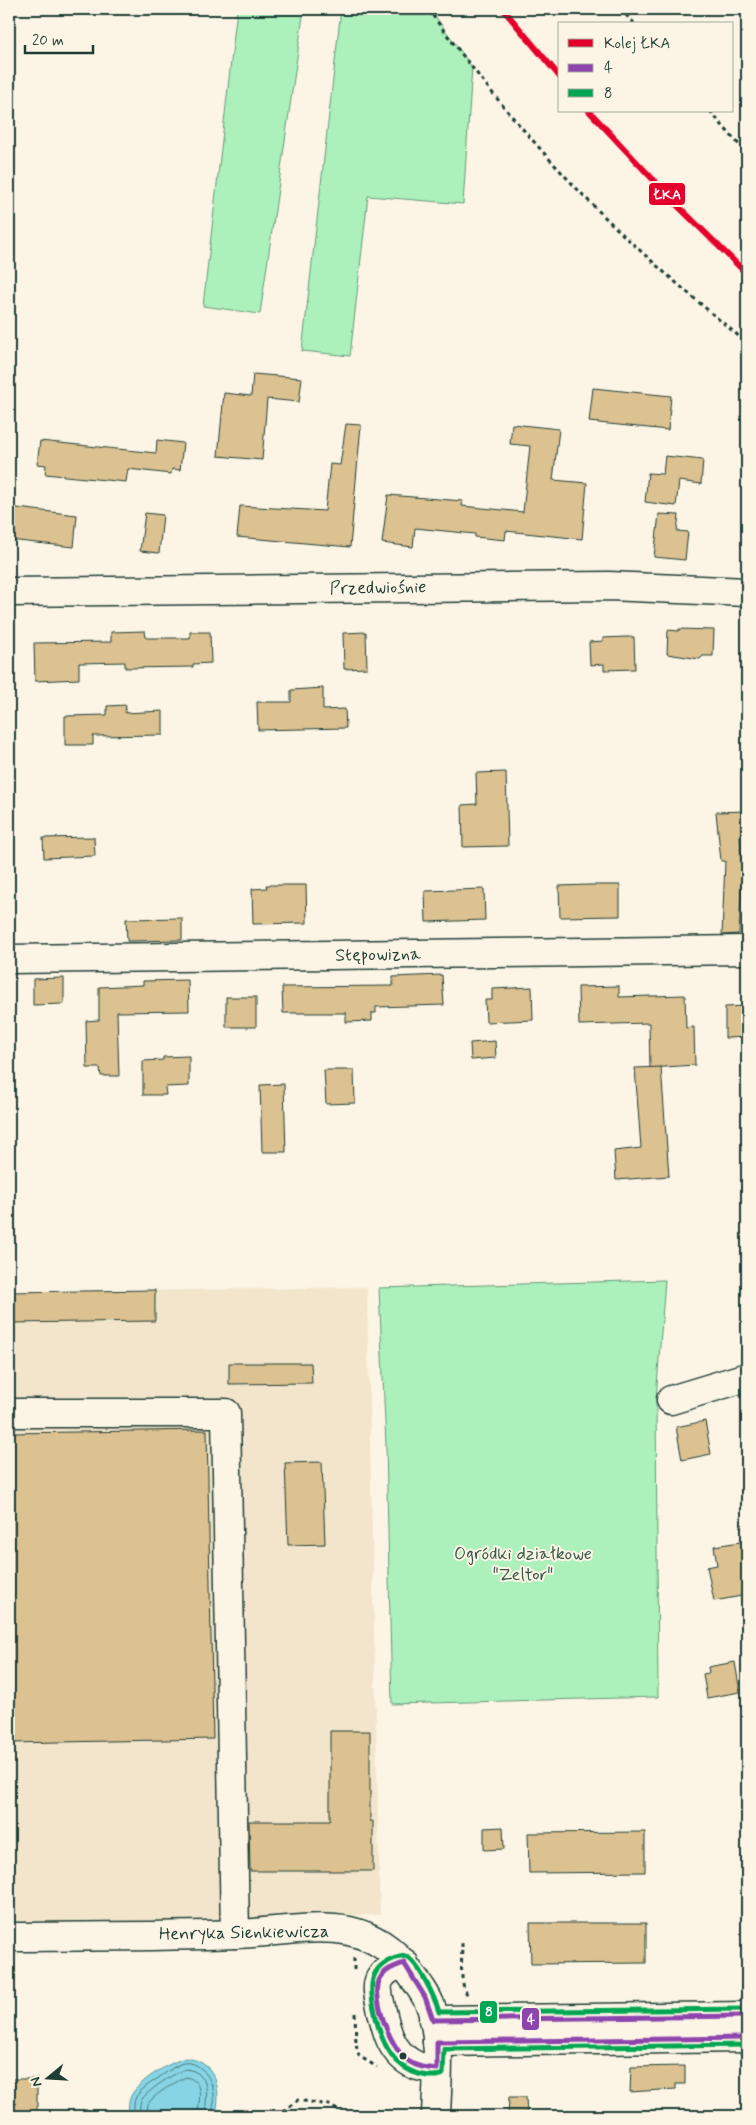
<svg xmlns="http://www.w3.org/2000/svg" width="756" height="2125" viewBox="0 0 756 2125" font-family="Mynerve,sans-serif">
<rect width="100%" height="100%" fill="#fcf5e5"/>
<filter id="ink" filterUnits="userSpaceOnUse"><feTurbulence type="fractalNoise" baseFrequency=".02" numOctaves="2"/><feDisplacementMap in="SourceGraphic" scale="10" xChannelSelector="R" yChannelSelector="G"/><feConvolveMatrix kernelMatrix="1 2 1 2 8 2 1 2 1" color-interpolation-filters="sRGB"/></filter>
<g filter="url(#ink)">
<!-- built -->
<path fill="#f2e5cc" d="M367,1287L380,1915L9,1925V1293Z"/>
<!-- green -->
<g fill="#acf1bc" stroke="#669778">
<path d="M237,9H304L260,314L203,306Z"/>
<path d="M341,9H430L472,67L463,204L368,196L350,356L302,351Z"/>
<path d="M665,1280L656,1399L658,1697L392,1704L386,1445L379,1288Z"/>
</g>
<!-- water -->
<path fill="#86d4e4" stroke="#5d989e" d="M186,2058C218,2062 221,2090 216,2116H129C128,2110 128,2102 131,2096C137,2082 171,2061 186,2058Z"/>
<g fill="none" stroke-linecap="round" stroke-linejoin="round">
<!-- shore -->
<g stroke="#48797a" stroke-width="1">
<path d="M134,2116C134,2110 133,2103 136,2097C140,2090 149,2084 157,2079C164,2074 172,2068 180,2064C199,2057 214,2080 214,2097C215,2103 212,2110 211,2116"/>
<path d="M140,2116C140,2111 139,2105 141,2101C146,2091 176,2072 186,2069C213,2073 206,2098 205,2116"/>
<path d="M148,2116C148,2112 147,2107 148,2104C153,2095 177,2081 186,2077C206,2081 198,2103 198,2116"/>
</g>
</g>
<!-- building -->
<g fill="#dcc191" stroke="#1f3d34">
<path d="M253,374L302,378L299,402L267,399L262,460L218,456L224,393L251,396Z"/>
<path d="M593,388L671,396L668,430L589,422Z"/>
<path d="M346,424L361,425L350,547L237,537L240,506L325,511L330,464L340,465Z"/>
<path d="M512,424L559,429L553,480L587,483L582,539L506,531L505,540L475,537V534L415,528L413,547L382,543L388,495L463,501L462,506L523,512L530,446L510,444Z"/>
<path d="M157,440L183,443L180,470L172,469L171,474L128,469L126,482L45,474L46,465L37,464L40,441L156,453Z"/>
<path d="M665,456L703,460L701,484L679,481L676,506L645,502L648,473L663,474Z"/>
<path d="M9,507L77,515L74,547L9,540Z"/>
<path d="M145,513L163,515L159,553L140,551Z"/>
<path d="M659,514L679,515L677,531L688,532L685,560L654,557Z"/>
<path d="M679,629L714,630L713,656H703L700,659L667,654L668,630L679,631Z"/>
<path d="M145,631L146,638H190V632H210L211,663L193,664V667L125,668V662L79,663V679L35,681L34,643L111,642V632Z"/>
<path d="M366,632L367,668L344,669L343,633Z"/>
<path d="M625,637H634L635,669L604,670V664L590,665L589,642L603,641V638Z"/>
<path d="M323,688V710L345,709L346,728L258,730L257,702H291V690Z"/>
<path d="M126,705L125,713L163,711V735L93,736V745H65V716L107,715V706Z"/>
<path d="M506,772L508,846L463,847L462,805L477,804L476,773Z"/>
<path d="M747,811V834H740L742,875L739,934L722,935L725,861H721L716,812Z"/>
<path d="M94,837L95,856L44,858L43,838Z"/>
<path d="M266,885H306L307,923L253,924L252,889L267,888Z"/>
<path d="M589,885H620V916L560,917L559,886Z"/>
<path d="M484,889L485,920L426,922L425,891Z"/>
<path d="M182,918V940L127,941L126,919Z"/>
<path d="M442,975L444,1005L376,1007V1013H372V1021L346,1022V1013H283L282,987L393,986V977Z"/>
<path d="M64,978V1004L33,1005V979Z"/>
<path d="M188,980L189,1011L117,1012L119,1076H101L100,1068H87L86,1021L99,1020V987L143,985V981Z"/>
<path d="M619,986V997L685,995L686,1028L694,1027L695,1065L650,1068L649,1023L579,1025L578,987Z"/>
<path d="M532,987L533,1020L486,1022L485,1000H492V989Z"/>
<rect x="226" y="997" width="30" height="30"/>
<path d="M747,1006V1037L725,1038V1007Z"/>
<path d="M495,1041L496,1058L471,1060L470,1043Z"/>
<path d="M189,1056V1086L165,1087L166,1095H143V1061L163,1060V1057Z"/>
<path d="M661,1067L669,1176L616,1180L614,1151L641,1148L635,1068Z"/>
<path d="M324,1070H354L355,1103L326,1104Z"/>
<path d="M284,1084L286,1152H262L260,1085Z"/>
<path d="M155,1290V1321L9,1323V1292Z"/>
<path d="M229,1363H311L312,1383L229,1384Z"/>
<path d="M705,1421L711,1454L682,1460L676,1427Z"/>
<path d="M207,1430L213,1739L9,1743V1433Z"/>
<path d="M322,1462L325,1544L288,1545L285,1463Z"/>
<path d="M747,1541V1595L714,1601L707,1567L717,1565L714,1546Z"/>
<path d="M735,1662L740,1692L707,1698L703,1674L709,1673L708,1667Z"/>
<path d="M330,1731H370V1821H373V1871H250L249,1821H330Z"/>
<path d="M503,1827L504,1849L484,1850V1828Z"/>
<path d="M645,1832V1872L529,1873L528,1833Z"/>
<path d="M530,1923H646V1963L531,1964Z"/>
<path d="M685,2066V2084H676V2089L630,2092L631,2067Z"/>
<rect x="9" y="2079" width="28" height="37"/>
<path d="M509,2097H526L527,2116H508Z"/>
</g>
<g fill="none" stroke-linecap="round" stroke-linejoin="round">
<defs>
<g id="minor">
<path d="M9,592L609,586L747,592"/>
<path d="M9,959L747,950"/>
<path d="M671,1400L747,1377"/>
<path d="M9,1413H226L235,1934"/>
<path d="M9,1937C84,1936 160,1937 235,1934C272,1933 312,1924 349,1931C372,1936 393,1949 407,1969C416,1981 426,1993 431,2007C442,2042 437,2081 436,2116"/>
<path d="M404,1963C395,1967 386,1969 381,1977C375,1985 379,1998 381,2007C386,2030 391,2054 415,2065C421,2068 430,2068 437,2069"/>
<path d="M433,2020L747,2016"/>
<path d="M437,2042L747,2038"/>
</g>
</defs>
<!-- minor casing -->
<use href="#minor" stroke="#1f3d34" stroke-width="31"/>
<!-- path -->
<g stroke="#1f3d34" stroke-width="3" stroke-dasharray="4 4" stroke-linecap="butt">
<path d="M428,9C475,74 527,137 583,195C634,248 691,296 747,343"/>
<path d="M620,9L635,24"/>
<path d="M710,111L747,154"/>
<path d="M462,1943C462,1956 459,1986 468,1995"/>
<path d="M354,1958V1972"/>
<path d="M355,2013L356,2044L359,2056L377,2067"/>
<path d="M276,2116L298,2100L329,2105L347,2116"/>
</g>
<!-- minor -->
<use href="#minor" stroke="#fcf5e5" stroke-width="28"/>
<defs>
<path id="bus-1" d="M747,2016L433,2020L425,1997L404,1963C396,1966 386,1969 381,1977C369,1994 391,2050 408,2061C417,2067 426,2068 437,2069V2042L747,2038"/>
<path id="bus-2" d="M747,2009L439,2012C435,1998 418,1961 405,1956C369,1962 368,1984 375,2013C381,2043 394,2072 428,2076C434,2076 438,2077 443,2074L444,2049L747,2045"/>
</defs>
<!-- bus-1 casing -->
<use href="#bus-1" stroke="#fcf5e5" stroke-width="9"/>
<!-- bus-2 casing -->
<use href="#bus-2" stroke="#fcf5e5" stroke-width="9"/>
<!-- bus-1 -->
<use href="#bus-1" stroke="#8e44ad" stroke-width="5"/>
<!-- bus-2 -->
<use href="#bus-2" stroke="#00a651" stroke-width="5"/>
<defs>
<g id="rail-1">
<path d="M503,9L560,77"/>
<path d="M589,111L676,204L747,274"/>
</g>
</defs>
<!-- rail-1 casing -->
<use href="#rail-1" stroke="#fcf5e5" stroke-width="10"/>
<!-- rail-1 -->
<use href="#rail-1" stroke="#e4002b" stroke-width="6"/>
</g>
</g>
<!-- markers -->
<circle fill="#1f3d34" stroke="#fcf5e5" stroke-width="2" cx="403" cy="2056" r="4.5"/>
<g text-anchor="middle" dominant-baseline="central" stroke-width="4" stroke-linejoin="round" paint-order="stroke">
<!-- street labels -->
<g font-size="18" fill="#1f3d34" stroke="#fcf5e5">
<text transform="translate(378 588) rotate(-1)">Przedwiośnie</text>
<text transform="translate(378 955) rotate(-1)">Stępowizna</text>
<text transform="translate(244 1933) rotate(-1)">Henryka Sienkiewicza</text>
</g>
<!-- park labels -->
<g font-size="18" fill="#345848" stroke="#fcf5e5">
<text x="523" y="1554">Ogródki działkowe<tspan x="523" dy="21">"Zeltor"</tspan></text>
</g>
</g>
<g stroke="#fcf5e5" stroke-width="2">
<rect x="648" y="182" width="38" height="24" rx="5" fill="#e4002b"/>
<rect x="479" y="2000" width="19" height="24" rx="5" fill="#00a651"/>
<rect x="521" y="2007" width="19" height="24" rx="5" fill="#8e44ad"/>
</g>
<g font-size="14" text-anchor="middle" font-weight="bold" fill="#fff">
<text x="667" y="199">ŁKA</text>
<text x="489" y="2016">8</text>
<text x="531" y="2024">4</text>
</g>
<!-- margin -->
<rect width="756" height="2125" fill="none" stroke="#fcf5e5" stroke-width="30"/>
<rect x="15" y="15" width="726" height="2095" fill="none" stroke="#1f3d34" stroke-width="2" filter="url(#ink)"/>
<!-- legend -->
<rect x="558" y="22" width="175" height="90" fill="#fcf5e5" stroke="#a4ab9e"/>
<rect x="568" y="39" width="25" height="8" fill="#e4002b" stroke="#a4ab9e"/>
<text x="604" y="48" font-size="15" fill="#1f3d34">Kolej ŁKA</text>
<rect x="568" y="64" width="25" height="8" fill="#8e44ad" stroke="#a4ab9e"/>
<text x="604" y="72" font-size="15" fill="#1f3d34">4</text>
<rect x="568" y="89" width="25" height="8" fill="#00a651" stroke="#a4ab9e"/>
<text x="604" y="98" font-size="15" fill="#1f3d34">8</text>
<!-- north arrow -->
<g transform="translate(48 2078) rotate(252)" stroke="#fcf5e5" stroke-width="4" paint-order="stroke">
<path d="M0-4L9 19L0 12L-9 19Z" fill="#1f3d34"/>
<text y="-8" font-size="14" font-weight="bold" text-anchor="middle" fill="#1f3d34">N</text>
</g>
<!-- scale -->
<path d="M25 45v8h68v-8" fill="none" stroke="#1f3d34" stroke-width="2.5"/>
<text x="32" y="45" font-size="15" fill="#1f3d34" stroke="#fcf5e5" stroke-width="4" paint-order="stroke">20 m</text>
</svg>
